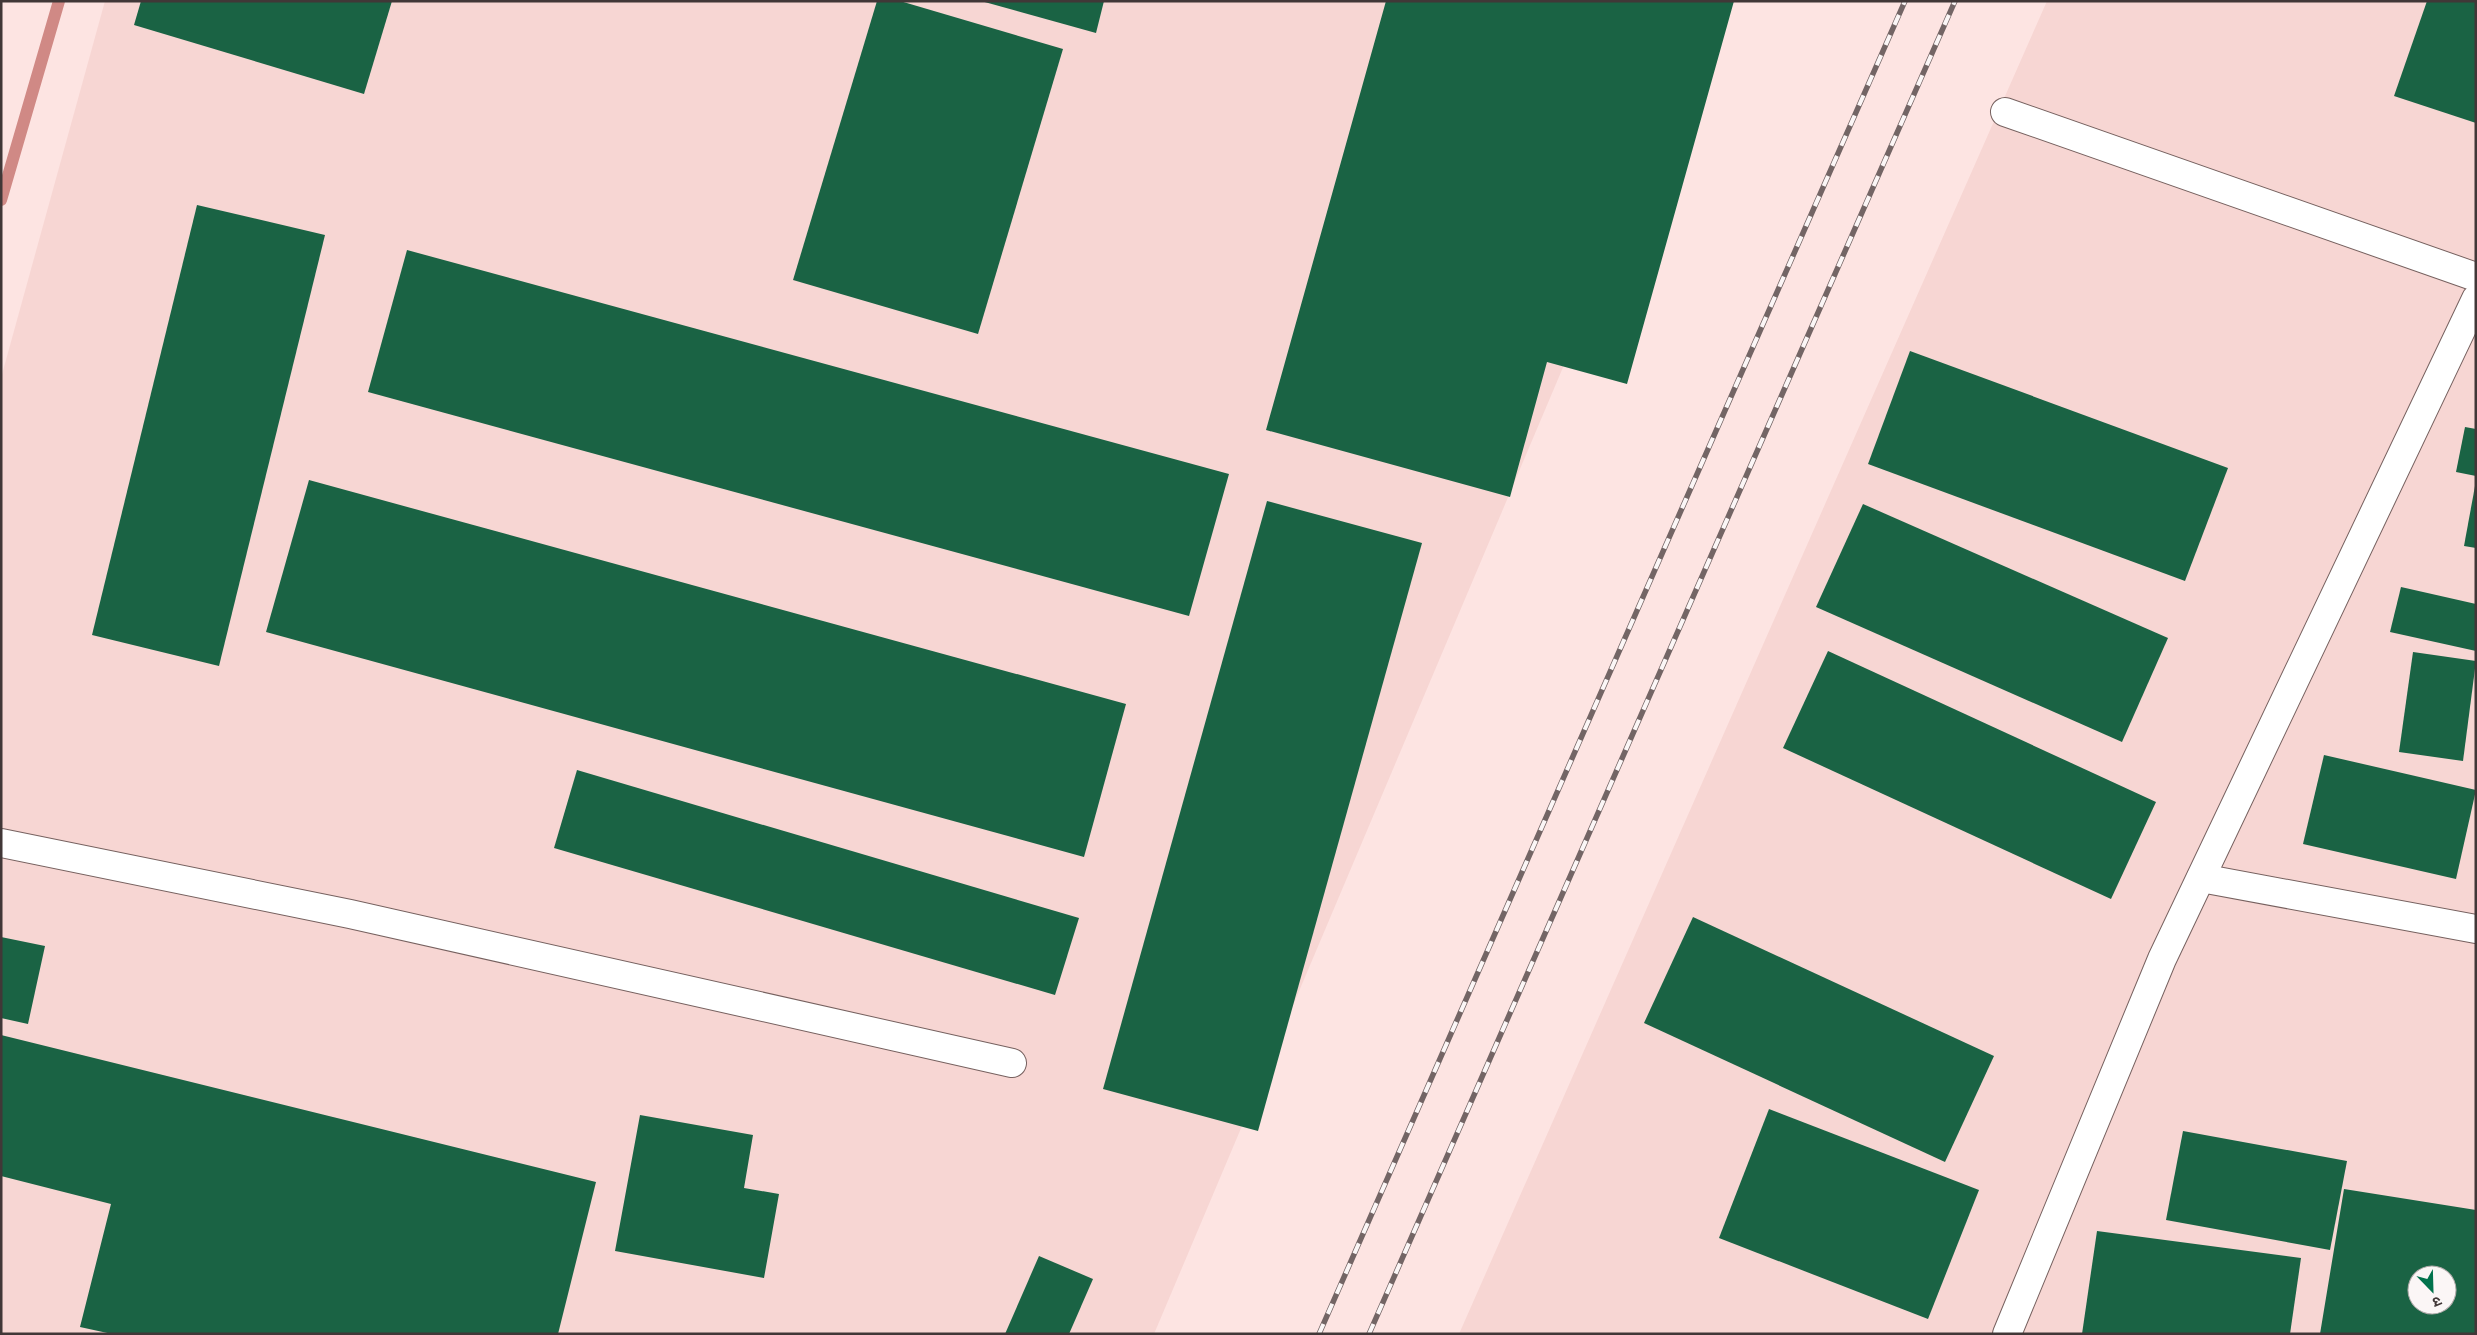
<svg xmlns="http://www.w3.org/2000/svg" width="2477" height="1335" viewBox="0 0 2477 1335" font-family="Figtree,'Noto Sans Devanagari',sans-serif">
<rect width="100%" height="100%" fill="#fde4e2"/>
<!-- built -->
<g fill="#f7d6d3" fill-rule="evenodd">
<path d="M105,1H1718L1154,1334H1V378Z"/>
<path d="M2047,1H2476V1334H1459ZM2417,1275H2447V1305H2417Z"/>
</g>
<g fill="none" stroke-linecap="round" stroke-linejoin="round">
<!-- stream -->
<path stroke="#d08985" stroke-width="12" d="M1,200L59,1"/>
</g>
<!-- building -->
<g fill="#1a6344" fill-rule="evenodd">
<path d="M141,1H392L364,94L134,25Z"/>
<path d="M877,1H900L1063,49L978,334L793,280Z"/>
<path d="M981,1H1104L1096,33Z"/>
<path d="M1386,1H1734L1627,384L1547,362L1510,497L1266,430Z"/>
<path d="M2427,1H2476V123L2394,96Z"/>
<path d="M197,205L325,235L219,666L92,635Z"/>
<path d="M407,250L1229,474L1189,616L368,392Z"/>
<path d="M1910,351L2228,468L2185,581L1868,464Z"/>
<path d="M2465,427L2476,429V476L2456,472Z"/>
<path d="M309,480L1126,704L1084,857L266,632Z"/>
<path d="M2475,486H2476V548L2464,546Z"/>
<path d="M1267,501L1422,543L1258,1131L1103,1089Z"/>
<path d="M1863,504L2168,638L2122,742L1816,607Z"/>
<path d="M2401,587L2476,604V651L2390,632Z"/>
<path d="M1828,651L2156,802L2111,899L1783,748Z"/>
<path d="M2413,652L2476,661L2463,761L2399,752Z"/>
<path d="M2324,755L2476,790L2456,879L2303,844Z"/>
<path d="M577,770L1079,918L1055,995L554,848Z"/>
<path d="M1693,917L1994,1056L1945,1162L1644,1023Z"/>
<path d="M1,937L45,946L28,1024L1,1018Z"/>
<path d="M1,1035L596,1182L558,1334H112L80,1327L111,1204L1,1176Z"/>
<path d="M1769,1109L1979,1190L1928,1319L1719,1238Z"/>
<path d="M640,1115L753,1135L744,1188L779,1194L764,1278L615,1251Z"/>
<path d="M2183,1131L2347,1161L2330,1250L2166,1220Z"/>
<path d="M2344,1189L2476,1210V1334H2320ZM2417,1275H2447V1305H2417Z"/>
<path d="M2097,1231L2301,1258L2290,1334H2082Z"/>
<path d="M1039,1256L1093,1279L1069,1334H1005Z"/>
</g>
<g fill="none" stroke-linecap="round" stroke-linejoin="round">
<defs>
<g id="minor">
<path d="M2005,112L2476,277"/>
<path d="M1,843L350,914L1012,1063"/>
<path d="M2201,878L2476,929"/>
<path d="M2007,1334L2162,959L2476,299"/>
</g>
</defs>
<!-- minor casing -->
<use href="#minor" stroke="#76615f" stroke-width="30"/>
<!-- minor -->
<use href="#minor" stroke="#fff" stroke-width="28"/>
<defs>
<g id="rail">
<path d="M1319,1334L1905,1"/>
<path d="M1369,1334L1955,1"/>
</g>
</defs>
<!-- rail casing -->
<use href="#rail" stroke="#736565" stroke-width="5.5"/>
<!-- rail -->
<use href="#rail" stroke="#fbf6f6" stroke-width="4" stroke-dasharray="11" stroke-linecap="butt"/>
</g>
<!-- border -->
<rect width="2477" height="1335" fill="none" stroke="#413737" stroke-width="5"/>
<!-- north arrow -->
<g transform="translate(2432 1290) rotate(157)"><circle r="24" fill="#fbf6f6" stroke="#b1aaaa"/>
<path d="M0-4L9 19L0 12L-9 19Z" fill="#02724c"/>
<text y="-8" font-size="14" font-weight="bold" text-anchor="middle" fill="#413737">उ</text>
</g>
</svg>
